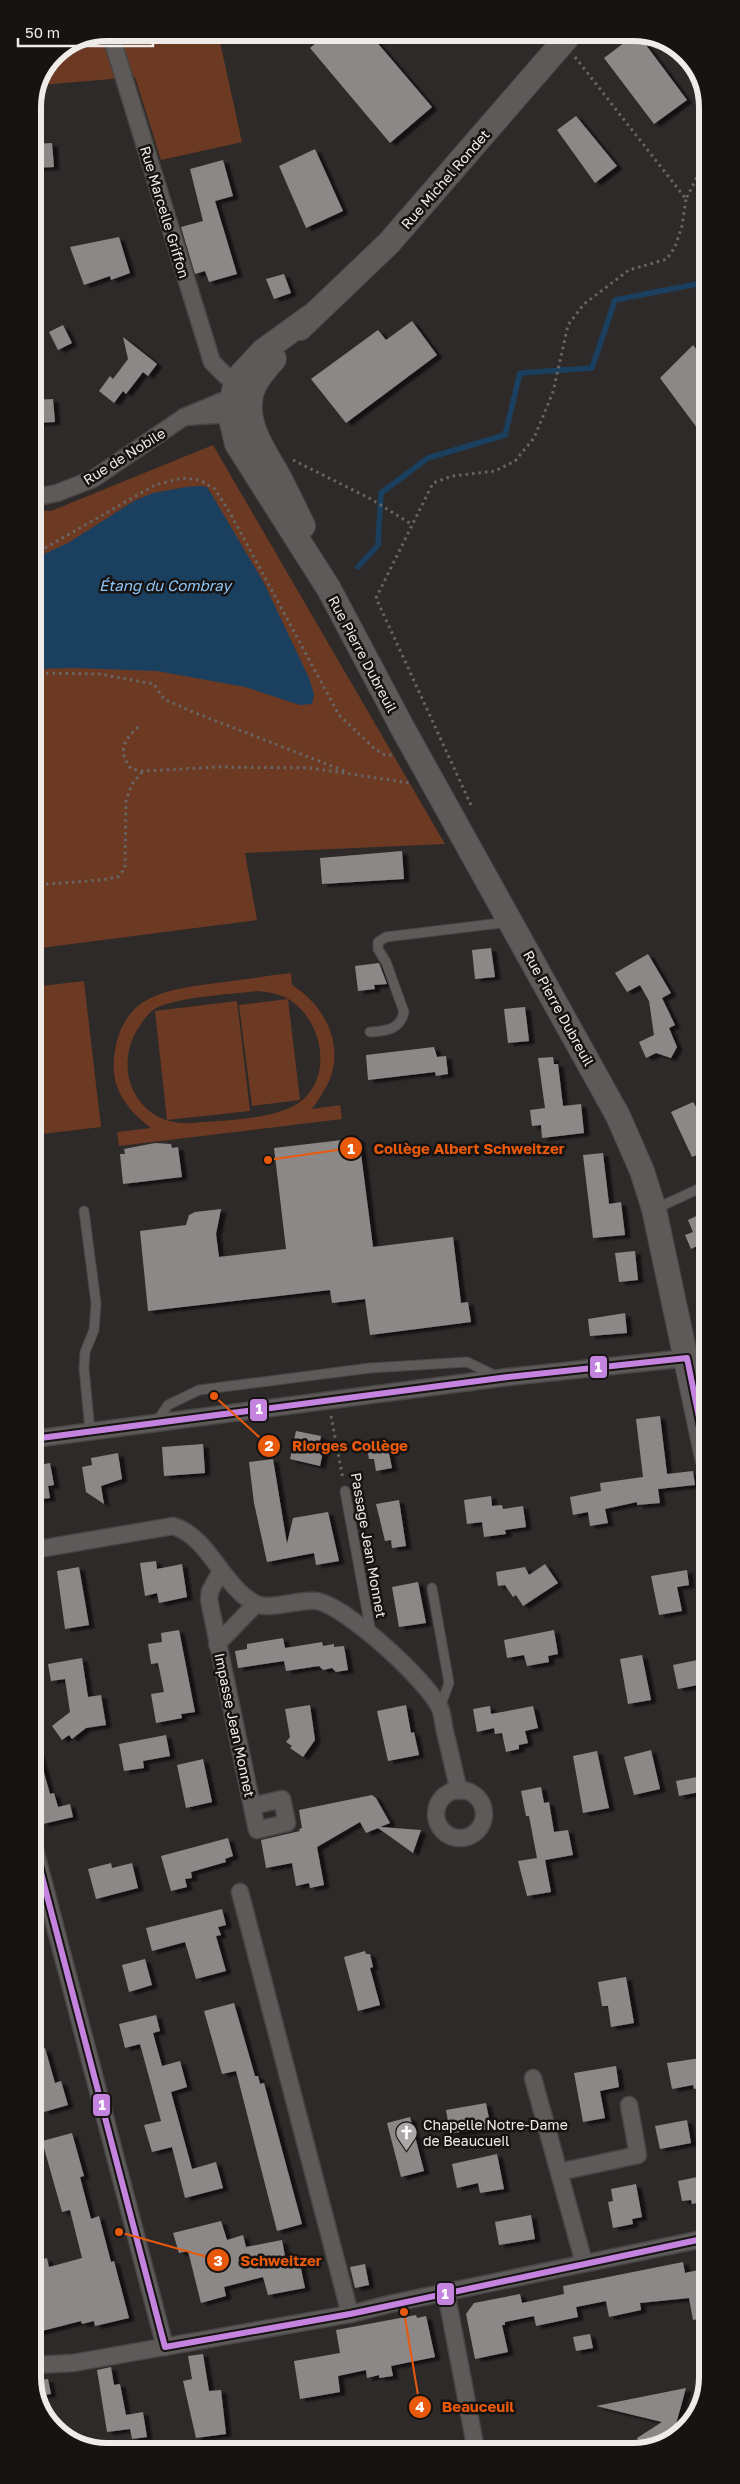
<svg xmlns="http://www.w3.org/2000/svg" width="740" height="2484" viewBox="0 0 740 2484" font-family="'Golos Text',sans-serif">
<defs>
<filter id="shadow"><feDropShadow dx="5.5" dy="3" stdDeviation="1" flood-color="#0009"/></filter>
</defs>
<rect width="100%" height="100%" fill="#2e2a29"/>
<!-- green -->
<g fill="#6c3922" fill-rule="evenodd">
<path d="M107,33H218L242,142L161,160L135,77L41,85L55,54Z"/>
<path d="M213,445L445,844L245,853L257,920L33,949V510L51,511Z"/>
<path d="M291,973L292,985C323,1004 344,1042 330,1079C325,1090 319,1099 312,1109L340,1105L342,1119L119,1146L117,1132L151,1128C127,1110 111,1089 114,1058C121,995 163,990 216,983C241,980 266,976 291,973ZM258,991C268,992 281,994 290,1000C322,1021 334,1076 300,1102C275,1120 224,1120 193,1123C137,1128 109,1068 141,1024C144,1019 149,1013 153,1010C172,997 233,994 258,991Z"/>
<path d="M84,981L101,1127L33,1135V987Z"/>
<path d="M288,999L300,1100L252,1106L239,1005Z"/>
<path d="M237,1001L250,1111L167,1120L155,1011Z"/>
</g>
<!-- water -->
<path fill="#1b405f" d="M200,486L207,487L212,495L264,583L309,678L314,694L312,704L300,705L245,687L157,671L75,668L33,669V559L68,543L134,501L153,493L186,487Z"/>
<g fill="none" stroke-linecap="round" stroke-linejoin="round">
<!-- stream -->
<path stroke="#1b405f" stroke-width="5.5" d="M358,567L378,545L381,493L428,458L505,435L520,373L592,368L615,300L702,283L706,275"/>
</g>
<!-- building -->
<g fill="#8c8887" filter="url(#shadow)">
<path d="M328,33H369L432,107L390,143L310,48Z"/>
<path d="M637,33L687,100L654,124L604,58Z"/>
<path d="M576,116L617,166L595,183L557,130Z"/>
<path d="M52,143L54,167L33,168V144Z"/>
<path d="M315,149L343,211L306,228L279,166Z"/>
<path d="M223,160L233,196L215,201L237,274L209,282L205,271L195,274L181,227L203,221L190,169Z"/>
<path d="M119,237L130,273L111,280L110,276L84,285L70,247Z"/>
<path d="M284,274L291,293L274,299L266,279Z"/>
<path d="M412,321L437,355L346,423L311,379L378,330L386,340Z"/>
<path d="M63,325L72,343L58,350L49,332Z"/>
<path d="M123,337L157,364L148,376L143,372L126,394L123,391L114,403L99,391L110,376L113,379L128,359Z"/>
<path d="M693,345L706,361V440L660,378Z"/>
<path d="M53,399L55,422L33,423V400Z"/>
<path d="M402,851L404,879L322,884L320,858Z"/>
<path d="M491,948L495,977L475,979L472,950Z"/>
<path d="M648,954L671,993L662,998L675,1025L669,1028L677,1047L671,1058L656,1053L646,1058L639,1042L654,1035L649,1001L640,985L627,992L615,973Z"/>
<path d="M379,963L387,984L374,985L375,989L358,991L355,966Z"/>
<path d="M525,1007L529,1041L508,1043L504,1009Z"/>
<path d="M434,1047L437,1057L446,1056L448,1074L436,1076L435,1072L368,1080L366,1055Z"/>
<path d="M553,1057L554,1064H558L563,1106L581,1104L584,1133L542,1138L541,1125L532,1126L530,1110L545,1108L538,1058Z"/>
<path d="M693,1102L707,1124V1151L692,1157L671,1112Z"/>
<path d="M359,1138L373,1247L453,1237L461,1303L468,1302L471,1322L370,1335L365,1299L332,1303L330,1290L148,1311L140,1231L186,1225L189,1215L195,1212L221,1209L216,1234L219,1257L286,1249L274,1148Z"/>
<path d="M155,1143L171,1144L172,1148L178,1147L182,1177L123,1184L120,1154H125L124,1149Z"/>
<path d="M603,1153L609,1204L621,1202L625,1235L593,1238L583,1155Z"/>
<path d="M707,1211V1261L699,1245L691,1249L685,1235L693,1232L688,1220Z"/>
<path d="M635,1251L638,1280L619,1282L615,1253Z"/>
<path d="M625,1313L627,1333L590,1336L588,1319Z"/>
<path d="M660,1416L667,1474L693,1471L695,1485L658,1489L660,1503L637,1505V1502L605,1509L608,1523L590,1526L588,1512L573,1515L570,1497L601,1491L600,1483L643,1477L636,1419Z"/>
<path d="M296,1431L321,1436L319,1446L324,1447L320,1466L290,1459Z"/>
<path d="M386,1438L392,1468L376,1471L374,1459H369L366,1442Z"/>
<path d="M203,1444L205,1473L164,1476L162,1447Z"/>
<path d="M118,1453L122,1479L101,1486L104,1504L86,1492L82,1467L92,1465L91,1458Z"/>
<path d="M273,1459L287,1544L293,1518L328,1512L339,1561L316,1565L314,1553L267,1562L254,1503L249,1462Z"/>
<path d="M50,1463L54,1485L48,1486L50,1498L33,1500V1466Z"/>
<path d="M491,1496L492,1506L502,1505L503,1509L523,1506L526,1527L505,1530L506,1534L484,1537L482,1522L467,1524L464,1500Z"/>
<path d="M399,1500L406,1546L392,1548L391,1540L385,1541L376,1504Z"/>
<path d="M156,1561L157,1569L182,1564L187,1597L159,1603L157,1593L145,1596L140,1563Z"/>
<path d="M545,1564L558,1583L523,1606L516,1595L513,1597L505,1585L498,1586L496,1572L525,1567L529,1575Z"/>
<path d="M79,1567L89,1625L65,1629L57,1571Z"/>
<path d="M687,1570L689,1585L677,1587L682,1611L659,1615L651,1576Z"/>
<path d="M418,1582L426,1623L399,1627L392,1587Z"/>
<path d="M179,1630L195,1712L181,1714L182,1718L156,1723L151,1694L164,1692L158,1663L151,1664L148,1644L162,1642L161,1633Z"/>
<path d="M554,1630L558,1654L548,1656L549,1662L527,1666L524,1655L507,1658L504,1640Z"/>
<path d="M283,1638L285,1648L322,1642L323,1646L334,1644V1647L344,1646L348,1670L336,1672L332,1668L323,1670L319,1666L286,1671L284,1661L238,1668L235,1651L247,1649V1644Z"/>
<path d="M642,1655L651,1700L628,1704L620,1659Z"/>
<path d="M82,1658L88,1697L101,1695L106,1725L86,1728L72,1739L69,1735L62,1740L52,1726L70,1712L65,1679L51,1681L48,1664Z"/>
<path d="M707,1658V1683L678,1689L673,1665Z"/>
<path d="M310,1705L315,1740L303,1757L290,1748L292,1746L286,1742L290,1737L285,1709Z"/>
<path d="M406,1705L411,1733L414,1732L419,1755L388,1761L377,1711Z"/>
<path d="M490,1706L491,1714L533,1706L538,1728L525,1731L528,1743L519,1745V1749L506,1752L502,1733L495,1734L494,1728L477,1732L473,1709Z"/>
<path d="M166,1735L170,1756L143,1761L144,1768L124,1771L119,1744Z"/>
<path d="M651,1750L660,1789L634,1795L624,1757Z"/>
<path d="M38,1751L50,1794L54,1793L58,1807L70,1804L73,1817L43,1824L34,1789V1752Z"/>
<path d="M597,1751L609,1808L583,1813L573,1756Z"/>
<path d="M203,1759L212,1802L186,1808L177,1765Z"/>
<path d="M702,1776L705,1791L679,1796L676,1781Z"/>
<path d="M541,1787L544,1803L549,1802L554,1832L568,1830L573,1855L545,1860L551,1892L527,1896L518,1861L537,1858L529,1816H526L521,1791Z"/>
<path d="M372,1795L376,1798L390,1823L380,1827L421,1830L413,1853L378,1828L366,1833L360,1822L317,1847L324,1885L310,1888L309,1883L296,1886L292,1863L266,1868L261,1840L300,1831L299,1829L302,1828L299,1810Z"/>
<path d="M228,1838L233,1856L225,1859L226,1862L191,1872L192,1878L185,1879L187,1887L171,1891L161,1856Z"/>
<path d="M111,1863L112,1868L132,1863L138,1888L96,1899L88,1869Z"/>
<path d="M222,1909L226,1925L218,1927L221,1935L216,1936L226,1971L196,1979L185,1942L152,1951L146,1928Z"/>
<path d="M365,1951L366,1954H370L373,1967L370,1968L380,2005L358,2011L344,1957Z"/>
<path d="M145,1959L152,1985L129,1992L122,1965Z"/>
<path d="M626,1977L634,2023L611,2027L608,2006H602L598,1982Z"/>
<path d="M234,2003L255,2076H258L260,2084L264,2083L302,2224L277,2231L236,2071L222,2074L204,2011Z"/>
<path d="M156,2015L160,2031L153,2033L162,2066L180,2061L187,2087L171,2092L192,2169L216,2162L223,2188L185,2198L172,2147L152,2152L144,2125L161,2121L140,2044L125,2048L119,2024Z"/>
<path d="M45,2048L55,2083L61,2081L68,2105L44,2112L34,2070V2051Z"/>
<path d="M707,2057V2086L694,2089L693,2085L672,2089L667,2063Z"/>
<path d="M616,2066L619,2087L600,2091L605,2118L583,2122L574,2073Z"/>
<path d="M486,2103L491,2129L450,2133L446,2110Z"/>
<path d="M410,2117L424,2171L401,2177L387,2123Z"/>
<path d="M687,2120L691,2143L660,2149L655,2126Z"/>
<path d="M72,2133L84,2176L80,2177L91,2219L99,2216L111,2262L114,2261L129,2318L95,2326L94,2321L82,2324L81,2321L34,2333V2262L47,2258L49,2267L82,2258L70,2210L62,2212L42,2141Z"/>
<path d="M497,2154L504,2189L480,2193L478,2183L457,2188L452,2164Z"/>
<path d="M707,2175V2201L692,2204L691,2200L682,2201L678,2181Z"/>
<path d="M636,2184L642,2217L632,2219L633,2224L613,2228L608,2202L613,2201L611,2189Z"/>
<path d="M531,2215L535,2239L499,2245L495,2222Z"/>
<path d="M221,2221L227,2240L243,2235L246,2247L282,2240L287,2267L300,2264L305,2288L268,2295L263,2277L224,2287L226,2296L201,2303L188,2251L179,2253L173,2233Z"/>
<path d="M683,2262L685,2273L707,2268V2310L705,2318L693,2320L689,2298L640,2303L641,2310L609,2317L606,2301L576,2307L578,2317L536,2326L534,2316L505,2322V2325H502L508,2352L475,2359L466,2314L474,2303L520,2294L522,2303L564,2294L563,2286Z"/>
<path d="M365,2264L369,2285L355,2288L350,2267Z"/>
<path d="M416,2315L417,2318L426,2316L435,2357L391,2366L393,2376L379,2378V2375L367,2378L366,2370L338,2376L340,2392L300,2399L294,2361L340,2353L336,2330Z"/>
<path d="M590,2334L593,2348L576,2351L573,2337Z"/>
<path d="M203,2354L209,2391L221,2390L226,2434L196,2438L183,2381L192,2379L188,2356Z"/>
<path d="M111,2367L114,2385L120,2384L126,2415L143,2412L147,2437L132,2439L130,2429L107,2432L97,2370Z"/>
<path d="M48,2379L51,2394L37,2396L34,2381Z"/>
<path d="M686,2388L673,2435L648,2450H643L637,2438L662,2422L596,2406Z"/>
</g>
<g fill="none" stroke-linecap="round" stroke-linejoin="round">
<defs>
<g id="lane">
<path d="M370,1032C386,1031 400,1030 404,1012L386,962L378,949V942L386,937L509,922"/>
<path d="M655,1209L707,1185"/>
<path d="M84,1211L96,1303L94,1330L85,1352L84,1368L90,1431"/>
<path d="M687,1358L707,1349"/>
<path d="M156,1423L168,1405L199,1390L370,1368L467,1362L496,1376"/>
<path d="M345,1491L371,1633"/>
<path d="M432,1588L449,1683L440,1707"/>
</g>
<g id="street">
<path d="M110,33L212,362L226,376L236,380"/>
<path d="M230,414L184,417L222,401L232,399"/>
<path d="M33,498L57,493L93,479L184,417"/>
<path d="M33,1439L508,1377L687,1358"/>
<path d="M33,1550L173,1526C208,1536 222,1585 254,1603C269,1612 300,1598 317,1601C347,1607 425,1679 439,1706C443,1713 443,1724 445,1732C450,1751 454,1771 459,1791"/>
<path d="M221,1571L210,1591L209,1600L257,1830L287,1823L282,1799L252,1806"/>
<path d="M217,1644L255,1605"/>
<circle cx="460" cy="1814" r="24"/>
<path d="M34,1846L165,2347"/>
<path d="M240,1892L350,2314"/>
<path d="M533,2078L584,2263"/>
<path d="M559,2172L638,2155L629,2105"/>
<path d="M446,2292L476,2450"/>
<path d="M34,2365L73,2363L350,2314L394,2303L707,2238"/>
</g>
<g id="secondary">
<path d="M310,317L263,351L236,380L230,414L237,444L329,589L402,727L618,1116L642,1171L654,1209L707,1458"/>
<path d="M300,328L389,243L571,33"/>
<path d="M274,359C263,372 251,384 250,402C248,428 263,449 275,470C285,488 294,507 303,526"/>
</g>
</defs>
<!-- lane casing -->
<use href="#lane" stroke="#494646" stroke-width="11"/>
<!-- street casing -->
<use href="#street" stroke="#494646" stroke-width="19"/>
<!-- secondary casing -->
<use href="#secondary" stroke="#494646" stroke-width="26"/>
<!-- path -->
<g stroke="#686664" stroke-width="3" stroke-dasharray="2.5 4" stroke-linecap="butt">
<path d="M575,57L686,199L699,173L706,165"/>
<path d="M293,460L371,499L411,524"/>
<path d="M33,553L38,552L155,485L182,478L200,480L215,489L230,513L339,715L375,749L385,755H395"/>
<path d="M33,673L100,674L154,684L164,699L193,712L347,772"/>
<path d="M138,727C123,741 118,751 131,769L143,771L218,767L311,768L410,783"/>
<path d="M471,805L376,598L433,483L452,476L495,471L515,461L534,438L553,392L568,325L584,304L629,270L667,259L675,247L682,226L686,199"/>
<path d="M33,885L101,880L118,877L125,868L126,800L132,784L143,771"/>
<path d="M331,1416L343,1479"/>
</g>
<!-- lane -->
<use href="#lane" stroke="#5d5a59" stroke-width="9"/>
<!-- street -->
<use href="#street" stroke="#5d5a59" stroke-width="16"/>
<!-- secondary -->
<use href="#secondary" stroke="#5d5a59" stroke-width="24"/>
<defs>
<g id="bus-1">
<path d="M33,1439L508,1377L687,1358L707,1457"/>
<path d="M34,1846L165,2347L350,2314L707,2238"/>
</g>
</defs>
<!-- bus-1 casing -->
<use href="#bus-1" stroke="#161312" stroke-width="10"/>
<!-- bus-1 -->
<use href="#bus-1" stroke="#c483df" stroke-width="6"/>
</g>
<!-- icons -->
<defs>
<symbol id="church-pin" viewBox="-11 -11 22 30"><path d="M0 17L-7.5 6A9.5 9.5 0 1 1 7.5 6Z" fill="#aba7a6" stroke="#161312"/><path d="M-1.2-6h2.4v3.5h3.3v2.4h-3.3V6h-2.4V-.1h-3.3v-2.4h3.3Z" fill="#fff"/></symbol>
</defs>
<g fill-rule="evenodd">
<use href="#church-pin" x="394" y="2120" width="25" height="34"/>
</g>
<g text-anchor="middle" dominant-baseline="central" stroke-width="5" stroke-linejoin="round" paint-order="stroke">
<!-- street labels -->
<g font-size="14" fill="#efebe9" stroke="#161312">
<text transform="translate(445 179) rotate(-49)">Rue Michel Rondet</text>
<text transform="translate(165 212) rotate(73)">Rue Marcelle Griffon</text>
<text transform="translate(124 456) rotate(-32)">Rue de Nobile</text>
<text transform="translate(363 654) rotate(62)">Rue Pierre Dubreuil</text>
<text transform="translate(559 1008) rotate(61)">Rue Pierre Dubreuil</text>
<text transform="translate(369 1545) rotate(80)">Passage Jean Monnet</text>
<text transform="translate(235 1725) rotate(78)">Impasse Jean Monnet</text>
</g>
<!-- poi labels -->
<g font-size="14" fill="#efebe9" stroke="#161312" text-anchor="start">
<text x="423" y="2124">Chapelle Notre-Dame<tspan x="423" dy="16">de Beaucueil</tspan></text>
</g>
<!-- water labels -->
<g font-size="15" font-style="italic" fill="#8dc5f7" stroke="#161312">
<text x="165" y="585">Étang du Combray</text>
</g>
</g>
<!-- crop -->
<path d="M0 0H740V2484H0ZM107 41H633A66 66 0 0 1 699 107V2377A66 66 0 0 1 633 2443H107A66 66 0 0 1 41 2377V107A66 66 0 0 1 107 41Z" fill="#161312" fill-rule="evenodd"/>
<path fill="none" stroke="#efebe9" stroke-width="6" d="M107 41H633A66 66 0 0 1 699 107V2377A66 66 0 0 1 633 2443H107A66 66 0 0 1 41 2377V107A66 66 0 0 1 107 41Z"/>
<!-- callouts -->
<path fill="none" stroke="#e8590c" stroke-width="2" d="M268 1160L351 1148M214 1396L269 1446M119 2232L218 2260M404 2312L420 2407"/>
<g fill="#e8590c" stroke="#161312" stroke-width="2">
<circle cx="268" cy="1160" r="5"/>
<circle cx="214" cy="1396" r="5"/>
<circle cx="119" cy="2232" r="5"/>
<circle cx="404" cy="2312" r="5"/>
<circle cx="351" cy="1148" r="12"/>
<circle cx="269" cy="1446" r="12"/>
<circle cx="218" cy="2260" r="12"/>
<circle cx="420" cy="2407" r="12"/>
</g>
<g font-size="15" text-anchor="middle" font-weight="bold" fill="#fff">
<text x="351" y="1154">1</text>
<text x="269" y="1451">2</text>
<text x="218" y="2266">3</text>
<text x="420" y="2412">4</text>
</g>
<g font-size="15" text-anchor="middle" font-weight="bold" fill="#e8590c" stroke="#161312" stroke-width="5" stroke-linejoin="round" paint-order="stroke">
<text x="469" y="1154">Collège Albert Schweitzer</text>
<text x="350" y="1451">Riorges Collège</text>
<text x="281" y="2266">Schweitzer</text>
<text x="478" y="2412">Beauceuil</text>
</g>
<g stroke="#161312" stroke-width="2">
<rect x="589" y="1355" width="19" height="24" rx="5" fill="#c483df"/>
<rect x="249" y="1398" width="19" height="24" rx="5" fill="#c483df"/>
<rect x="92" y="2093" width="19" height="24" rx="5" fill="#c483df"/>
<rect x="436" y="2282" width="19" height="24" rx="5" fill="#c483df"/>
</g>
<g font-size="14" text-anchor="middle" font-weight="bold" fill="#fff">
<text x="598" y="1372">1</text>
<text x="259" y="1414">1</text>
<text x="102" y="2110">1</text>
<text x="445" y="2299">1</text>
</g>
<!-- scale -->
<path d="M18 38v8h135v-8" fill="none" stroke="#efebe9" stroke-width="2.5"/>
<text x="25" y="38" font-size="15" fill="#efebe9" stroke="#161312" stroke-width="4" paint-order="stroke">50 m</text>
</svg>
